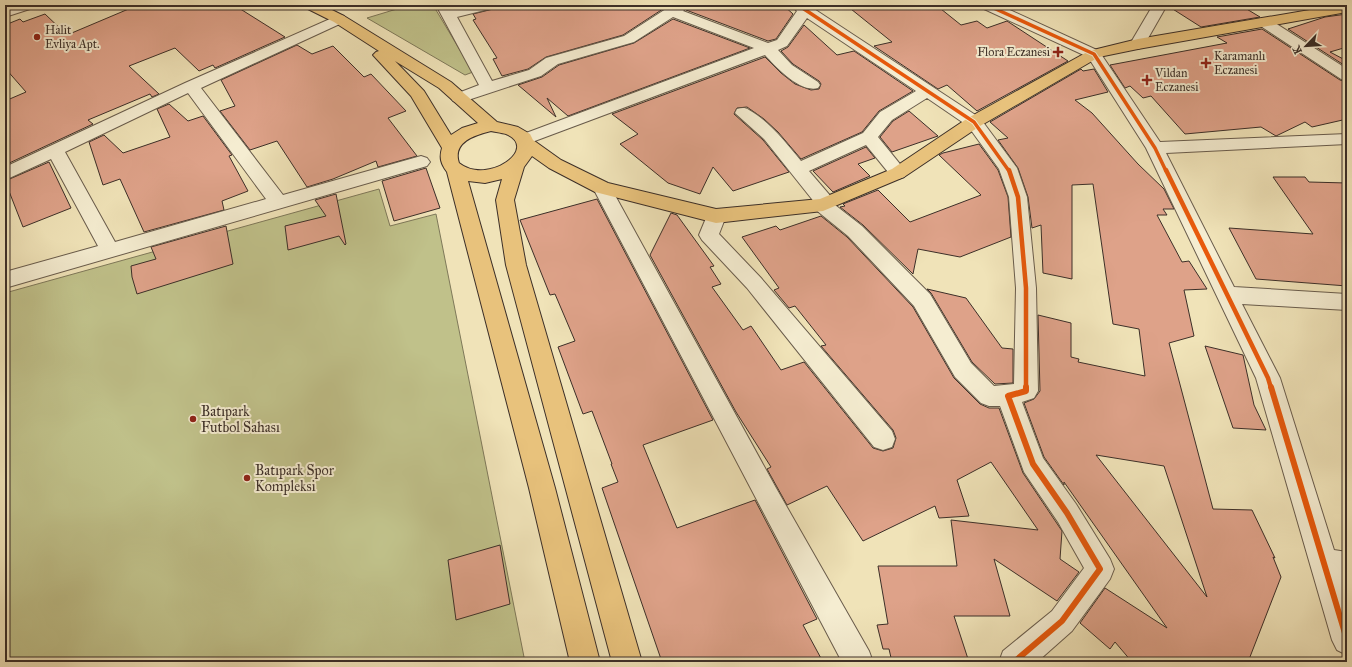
<svg xmlns="http://www.w3.org/2000/svg" width="1352" height="667" viewBox="0 0 1352 667" font-family="'IM FELL Great Primer',serif">
<rect width="100%" height="100%" fill="#f0e3b8"/>
<filter id="stains"><feTurbulence type="fractalNoise" baseFrequency=".005" numOctaves="4"/><feColorMatrix values="0 0 0 0 .2 0 0 0 0 .09 0 0 0 0 .02 0 0 0 .5 -.17"/></filter>
<radialGradient id="worn" r=".72"><stop offset=".6" stop-color="#630" stop-opacity="0"/><stop offset="1" stop-color="#630" stop-opacity=".3"/></radialGradient>
<!-- green -->
<g fill="#c0c18a" stroke="#7e7859">
<path d="M410,5H433L473,72L465,75L367,18Z"/>
<path d="M379,189L390,226L436,214L525,662H5V293Z"/>
</g>
<!-- building -->
<g fill="#dea289" stroke="#3c2f28" fill-rule="evenodd">
<path d="M138,5H234L285,37L215,68L213,65L199,71L175,48L129,66L159,94L152,97L150,94L88,120L93,124L5,165V101L26,92L5,68V25L20,19L23,22L45,14L67,35Z"/>
<path d="M496,5H669L623,35L546,57L528,69L502,76L493,59L497,58L473,20L476,19L473,14L493,9Z"/>
<path d="M690,5H783L793,14L776,39L768,41L686,10Z"/>
<path d="M846,5H936L961,25L977,21L987,28L1007,21L1068,61L977,111L947,85L938,89L874,46L892,42Z"/>
<path d="M1168,5H1240L1260,17L1201,27L1168,6Z"/>
<path d="M1347,14V47L1330,52L1347,61V67L1288,29L1325,17Z"/>
<path d="M673,19L750,48L568,116L547,98L556,117L518,85L542,77L559,65L634,43Z"/>
<path d="M804,25L837,55L854,51L913,91L879,111L862,132L801,159L778,132L764,119L747,107L737,108L734,114L763,140L789,172L733,191L713,167L700,194L668,183L620,144L638,134L612,114L765,57L781,73L795,84L811,90L819,89L821,84L819,81L793,64L781,51L788,47Z"/>
<path d="M1262,29L1340,80L1347,82V119L1312,127L1305,122L1276,136L1261,127L1185,134L1151,96L1143,98L1130,86L1125,88L1110,65L1227,43L1217,37Z"/>
<path d="M297,45L312,54L333,46L364,77L371,74L406,111L388,118L417,156L378,167L376,161L333,179L307,187L277,141L250,150L220,111L235,106L221,80Z"/>
<path d="M1081,69L1083,71L1094,69L1108,92L1075,100L1092,113L1138,164L1164,189L1174,209H1163L1167,215H1157L1182,262L1189,261L1207,289L1184,290L1194,336L1169,343L1213,509L1252,510L1275,558L1273,557L1281,577L1248,662H1132L1115,642L1110,649L1080,623L1105,588L1167,628L1064,482V485L1044,457L1024,403L1034,399L1040,391L1038,315L1071,323V357L1079,359L1078,362L1145,376L1139,329L1113,324L1093,184L1072,185V279L1043,273L1041,225L1032,228L1028,197L1018,168L998,140L1008,138L990,122ZM1096,455L1164,466L1207,597Z"/>
<path d="M169,104L188,121L203,116L232,155L229,156L248,191L222,201L224,210L144,232L120,179L103,185L89,142L104,135L123,153L170,137L157,109Z"/>
<path d="M909,111L938,136L892,152L880,137L893,121Z"/>
<path d="M979,144L998,170L1008,197L1011,237L960,257L918,249L913,274L863,225L840,207L845,206L843,204L878,190L910,222L981,195L939,155L943,153Z"/>
<path d="M866,147L875,158L858,164L870,176L833,192L813,171Z"/>
<path d="M49,162L71,208L23,227L5,181Z"/>
<path d="M426,168L440,208L394,221L382,181Z"/>
<path d="M1273,177H1305L1309,182L1347,183V286L1256,279L1229,228L1313,234Z"/>
<path d="M336,194L346,244L345,245L339,236L288,250L285,226L326,216L315,200Z"/>
<path d="M597,199L713,420L643,445L677,528L755,500L817,619L803,625L823,662H662L602,488L618,482L611,464H612L592,411L583,414L558,347L575,341L555,294L550,295L520,220Z"/>
<path d="M671,213L677,215L714,266L710,267L721,284L712,287L743,330L751,326L781,370L804,362L873,448L883,451L893,448L896,438L893,430L821,346L826,345L795,306L789,308L774,290L779,288L742,237L776,226L780,230L821,216L847,237L913,307L954,378L980,404L989,408H999L1023,473L1062,531L1060,559L1079,572L1057,601L994,559L1010,616H954L969,662H892L889,649H883L877,625L888,624L878,566H957L951,520L1038,530L991,462L957,480L969,516L939,518L935,506L863,541L827,486L787,505L767,469L771,467L736,412L650,255Z"/>
<path d="M226,226L233,264L137,294L132,277L131,266L156,259L151,247Z"/>
<path d="M927,289L966,298L1002,348L1013,349V383L995,384L972,362L931,293Z"/>
<path d="M1205,346L1243,355L1254,405L1266,430L1233,428Z"/>
<path d="M500,545L510,604L456,620L448,560Z"/>
</g>
<g fill="none" stroke-linecap="round" stroke-linejoin="round">
<defs>
<g id="minor">
<path d="M14,5H35L33,8L5,17V8Z"/>
<path d="M436,5H450L452,9L469,5H495L493,8L457,17L492,81L529,70L546,58L624,36L672,5H689L683,11L768,43L777,40L797,11L791,5H808L980,118L1017,168L1027,197L1036,288L1038,391L1034,398L1022,402L1043,458L1076,504L1110,559L1114,569L1110,579L1072,631L1037,662H999L1003,651L1052,611L1084,568L1058,522L1024,472L1000,406H989L981,403L955,377L914,306L848,236L816,210L814,205L815,203L764,139L735,113L737,109C741,108 745,107 749,110C768,120 787,144 801,161L863,133L880,112L916,91L807,18L787,46L778,50L792,65L818,82L820,85L818,88C800,93 776,67 765,55L524,145L518,144L515,140L518,136L754,48L673,17L634,42L558,64L541,76L459,103L453,101L451,98L453,95L479,85ZM927,98L968,126L999,169L1009,197L1016,288L1014,384L994,386L971,363L930,294L862,226L835,205L833,199L809,171L866,145L892,177L898,179L904,177L907,173L904,169L878,137L892,120Z"/>
<path d="M980,5H999L1099,51L1160,142L1347,134V144L1166,153L1234,287L1347,294V310L1242,304L1280,378L1334,550L1347,552V578H1342L1347,593V655L1337,650L1332,640L1256,378L1146,148L1088,57L982,8Z"/>
<path d="M1153,5H1167L1143,47L1138,49L1133,47L1130,44Z"/>
<path d="M339,15L344,16L346,19L344,22L201,88L283,195L421,156L427,158L430,162L427,166L5,288V272L98,246L51,159L5,180V167L185,83ZM188,93L266,199L115,242L65,152Z"/>
<path d="M1264,18L1269,19L1347,69V81L1341,79L1259,25L1257,22L1259,19Z"/>
<path d="M602,182L609,184L611,188L776,488L869,651L873,662H842L593,188L595,184Z"/>
<path d="M716,209L723,211L726,216L719,234L761,278L892,431L895,439L892,447L883,450L874,447L747,288L702,240L699,235L709,211Z"/>
</g>
<path id="major" d="M304,5H322L344,16L451,82L497,122L518,127L530,134L533,140L561,160L608,183L716,209L820,199L892,169L968,118L1089,51L1138,39L1339,5H1347V12L1138,49L1099,57L980,126L904,177L823,211L716,223L595,192L549,168L532,156L524,167L514,200L526,265L642,662H612L506,265L496,200L502,179L485,183L468,181L555,488L600,662H570L529,488L447,172C441,164 439,158 442,148L411,96L373,55L376,52L379,51L334,22L306,8ZM395,61L439,88L478,123L462,128L451,135L424,91ZM491,131C496,132 502,133 506,134C540,148 488,186 459,163C452,142 475,135 491,131Z"/>
</defs>
<!-- minor casing -->
<use href="#minor" stroke="#695c4c" stroke-width="2"/>
<!-- major casing -->
<use href="#major" stroke="#3c2f28" stroke-width="2"/>
<!-- minor -->
<use href="#minor" fill="#f5edd1" fill-rule="evenodd"/>
<!-- major -->
<use href="#major" fill="#e8c27c" fill-rule="evenodd"/>
<defs>
<g id="cycleway-far2">
<path d="M798,5L974,122L1009,171"/>
<path d="M987,5L1094,54L1155,148L1166,171"/>
</g>
<g id="cycleway-far1">
<path d="M1009,170L1018,197L1026,288V388"/>
<path d="M1166,170L1268,378L1271,388"/>
</g>
<g id="cycleway">
<path d="M1271,387L1347,640"/>
<path d="M1014,662L1062,621L1100,569L1067,513L1033,464L1008,396L1026,391V387"/>
</g>
</defs>
<!-- cycleway-far2 casing -->
<use href="#cycleway-far2" stroke="#f5edd1" stroke-width="5.5"/>
<!-- cycleway-far1 casing -->
<use href="#cycleway-far1" stroke="#f5edd1" stroke-width="7"/>
<!-- cycleway casing -->
<use href="#cycleway" stroke="#f5edd1" stroke-width="8"/>
<!-- cycleway-far2 -->
<use href="#cycleway-far2" stroke="#e8590c" stroke-width="3.5"/>
<!-- cycleway-far1 -->
<use href="#cycleway-far1" stroke="#e8590c" stroke-width="4.5"/>
<!-- cycleway -->
<use href="#cycleway" stroke="#e8590c" stroke-width="6"/>
</g>
<!-- markers -->
<g fill="#8f2418" stroke="#f5edd1" stroke-width="1.5">
<circle cx="37" cy="37" r="4"/>
<path d="M1056 46h4v4h4v4h-4v4h-4v-4h-4v-4h4z"/>
<path d="M1204 57h4v4h4v4h-4v4h-4v-4h-4v-4h4z"/>
<path d="M1145 74h4v4h4v4h-4v4h-4v-4h-4v-4h4z"/>
<circle cx="193" cy="419" r="4"/>
<circle cx="247" cy="478" r="4"/>
</g>
<g text-anchor="middle" dominant-baseline="central" stroke-width="4" stroke-linejoin="round" paint-order="stroke">
<!-- far-poi labels -->
<g font-size="12" fill="#3c2f28" stroke="#f5edd1" text-anchor="start">
<text x="45" y="30">Halit<tspan x="45" dy="14">Evliya Apt.</tspan></text>
<text x="1050" y="52" text-anchor="end">Flora Eczanesi</text>
<text x="1214" y="56">Karamanlı<tspan x="1214" dy="14">Eczanesi</tspan></text>
<text x="1155" y="73">Vildan<tspan x="1155" dy="14">Eczanesi</tspan></text>
</g>
<!-- poi labels -->
<g font-size="14" fill="#3c2f28" stroke="#f5edd1" text-anchor="start">
<text x="201" y="411">Batıpark<tspan x="201" dy="16">Futbol Sahası</tspan></text>
<text x="255" y="470">Batıpark Spor<tspan x="255" dy="16">Kompleksi</tspan></text>
</g>
</g>
<!-- margin -->
<rect width="1352" height="667" fill="none" stroke="#f0e3b8" stroke-width="20"/>
<rect x="6" y="6" width="1340" height="655" fill="none" stroke="#3c2f28" stroke-width="2"/>
<rect x="10" y="10" width="1332" height="647" fill="none" stroke="#3c2f28"/>
<!-- north arrow -->
<g transform="translate(1306 46) rotate(245)" stroke="#f5edd1" stroke-width="3" paint-order="stroke">
<path d="M0-3L7 15L0 10L-7 15Z" fill="#3c2f28"/>
<text y="-6" font-size="11" font-weight="bold" text-anchor="middle" fill="#3c2f28">K</text>
</g>
<rect width="100%" height="100%" filter="url(#stains)"/>
<rect width="100%" height="100%" fill="url(#worn)"/>
</svg>
